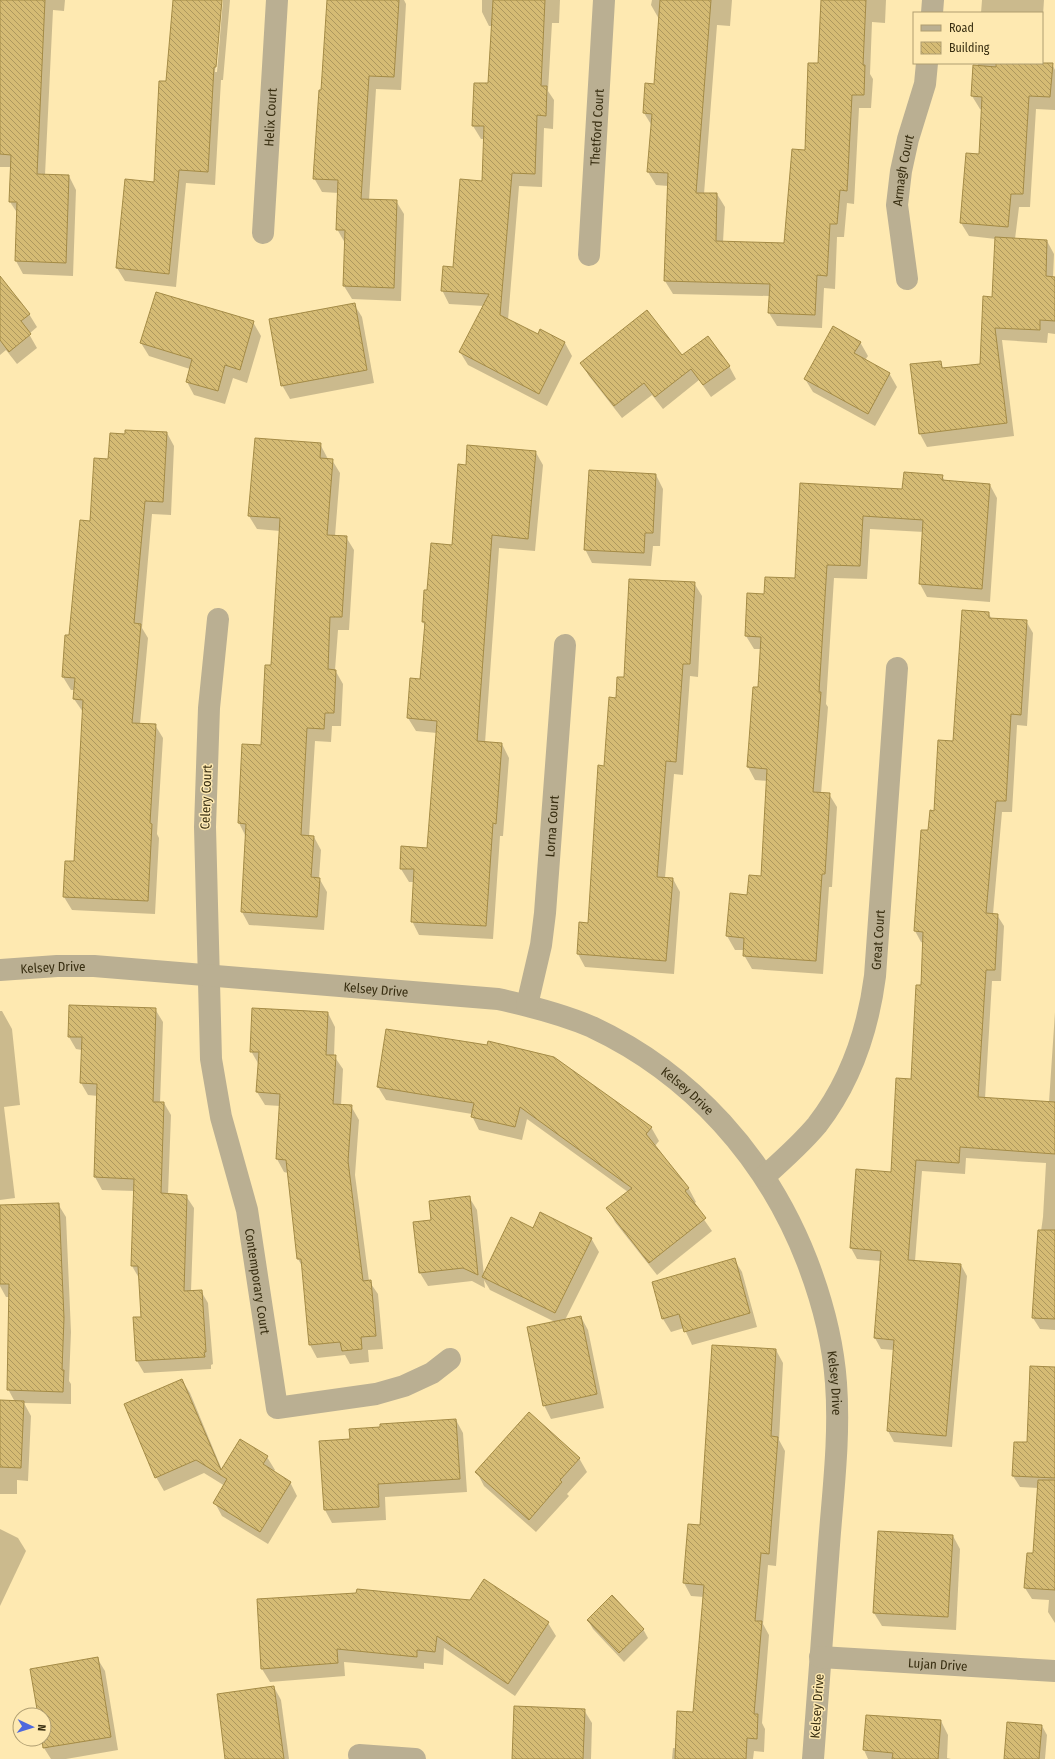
<svg xmlns="http://www.w3.org/2000/svg" width="1055" height="1759" viewBox="0 0 1055 1759" font-family="'Fira Sans Condensed',sans-serif">
<defs>
<pattern id="building-back-hatch" width="6" height="6" patternUnits="userSpaceOnUse"><rect width="6" height="6" fill="#d5bb74"/><path d="M-1 5l2 2M0 0l6 6M5-1l2 2" fill="none" stroke="#ae985e"/></pattern>
</defs>
<rect width="100%" height="100%" fill="#fee9b1"/>
<!-- shadow -->
<g fill="#0003">
<path d="M0,0H65L64,11L53,10L45,175L69,176L76,190L73,276L23,274L16,261L18,214L10,202L12,167H0Z"/>
<path d="M174,0H221L215,72H217L223,0H230L223,80H221L215,185L186,183L176,287L125,281L117,268L126,180L155,183L167,82Z"/>
<path d="M328,0H404L406,4L401,90L376,89L369,200L396,201L404,214L401,301L352,299L344,286L345,243L337,229L339,193L322,192L314,178L322,92Z"/>
<path d="M482,0H560L559,23H552L548,91L554,100L553,129L544,128L542,187L519,186L508,320L538,336L565,343L572,356L547,406L468,365L460,352L484,306L449,304L442,290L454,268L483,182L485,139H481L473,126L489,84L492,26H489L482,12Z"/>
<path d="M652,0H732L730,26L717,25L704,194H717L725,207L723,242L785,244L806,151L819,64L822,0H886L885,23L872,22L870,74L873,79L871,108H859L854,204L847,203L844,237H837L835,289L824,288L822,328L777,326L769,313L770,296L673,294L665,281L668,186L656,185L648,172L652,126L644,113L655,85L659,19L651,5Z"/>
<path d="M982,0H1044L1042,31V13H981Z"/>
<path d="M978,63H1040L1052,64L1055,70V110L1036,109L1030,207H1019L1015,239L1047,241L1054,254L1053,278H1055V334L1048,333L1047,343L1002,340L1014,436L927,447L920,434L940,362L944,369L981,365L993,298L996,239L969,236L961,223L980,155L982,110L980,109L972,96L974,66L978,67Z"/>
<path d="M0,278L29,314L37,327L29,334L37,348L17,364L6,350L0,355Z"/>
<path d="M354,304L362,317L374,383L290,399L282,385Z"/>
<path d="M253,322L261,336L247,383L233,378L225,404L194,395L187,382L190,369L149,356L141,343Z"/>
<path d="M860,342L868,356L865,360L889,373L897,387L875,426L813,392L805,379Z"/>
<path d="M582,363L729,366L736,379L711,397L699,380L663,409L652,395L622,418L589,376Z"/>
<path d="M167,433L174,446L171,515L152,514L142,628L148,638L140,724L155,725L163,738L157,834L159,838L155,914L72,910L64,897L75,862L83,712L74,699L75,690H71L63,677L91,522L109,460L126,435Z"/>
<path d="M320,444L328,459L332,460L340,473L335,536L346,537L354,550L349,630H338L335,670L343,684L341,726H332L331,742L315,741L309,837H314L321,850L319,878L327,892L324,930L249,925L242,912L246,837L239,823L243,745L262,746L272,666L280,531L257,529L249,516Z"/>
<path d="M535,451L543,465L535,551L499,548L485,743L502,744L509,758L503,836H500L493,939L419,935L412,921L414,882H409L401,869L428,849L437,733L416,731L408,718L411,680L420,681L425,626L423,622L428,591L453,546L466,466Z"/>
<path d="M656,475L663,489L660,546H653L651,566L592,563L585,549Z"/>
<path d="M942,476L945,481L990,485L997,498L990,602L927,597L920,584L924,532L870,529L867,579L834,578L826,704L828,707L821,794H829L837,807L832,887H829L823,974L752,969L744,955V950H735L727,936L731,894L748,896L762,877L768,781L755,780L748,767L759,688L761,649H754L746,636L765,595L796,579L801,484L903,490Z"/>
<path d="M694,583L702,596L698,677L690,676L683,775L674,774L665,878L673,879L680,892L674,974L585,967L578,954L580,923L589,924L605,767L617,699L625,678Z"/>
<path d="M988,613L992,619L1026,621L1033,633L1027,726L1017,725L1012,812H1002L993,914L997,915L1004,926L1001,981H992L985,1099L1049,1102L1055,1012V1330L1040,1329L1033,1318L1037,1261L1043,1217L1046,1163L966,1158L965,1174L922,1171L915,1261L961,1265L967,1276L952,1447L894,1442L888,1431L894,1350L881,1349L875,1338L881,1261L857,1259L851,1248L892,1173L911,1080L922,986L924,943L921,942L915,931L922,831L929,832L935,812Z"/>
<path d="M155,1009L163,1022L160,1103H164L171,1115L168,1195L186,1196L194,1208L191,1291H201L208,1303L213,1364L211,1365V1369L144,1373L137,1361L142,1318L139,1278L132,1266L135,1191L102,1190L95,1177L98,1096L88,1095L81,1083L82,1050L76,1049L69,1037Z"/>
<path d="M0,1011H2L12,1029L20,1105L4,1107L15,1198L0,1200Z"/>
<path d="M328,1013L335,1027L334,1056L343,1069L341,1106H351L359,1120L355,1175L369,1281L378,1294L383,1349L368,1350L369,1362L350,1364L345,1355L317,1358L310,1345L302,1266L298,1259L288,1173L284,1172L277,1159L280,1106L265,1105L257,1092L259,1065L251,1051Z"/>
<path d="M387,1030L651,1127L659,1141L655,1146L689,1189L696,1202L693,1204L712,1231L657,1275L615,1222L608,1208L628,1192L527,1119L522,1140L479,1130L472,1116V1114L386,1100L378,1087Z"/>
<path d="M469,1197L477,1210L484,1275L533,1229L591,1238L599,1252L565,1320L581,1317L588,1330L604,1408L551,1419L544,1405L555,1322L490,1290L484,1280L485,1288L472,1281L428,1286L420,1273L433,1221Z"/>
<path d="M58,1204L66,1217L71,1332L69,1381L71,1384V1404L24,1403L31,1416L28,1481L17,1480V1494H0V1401L15,1402L8,1389L10,1297H6L0,1286V1206Z"/>
<path d="M734,1259L742,1272L757,1327L692,1345L684,1328L671,1332L663,1319L653,1283Z"/>
<path d="M776,1350L783,1363L779,1440L785,1451L776,1566L768,1565L763,1624L769,1635L762,1723L765,1729L764,1752L754,1751L753,1759H672L673,1748H676L694,1713L704,1597L691,1596L684,1583L701,1526Z"/>
<path d="M1055,1368V1623L1048,1612L1049,1600L1032,1599L1025,1588L1034,1554L1038,1488L1020,1487L1013,1476L1028,1443Z"/>
<path d="M182,1380L190,1393L222,1470L267,1457L275,1470L273,1472L290,1482L297,1496L268,1544L222,1516L215,1503L225,1486L204,1473L164,1491L156,1477L125,1405Z"/>
<path d="M456,1420L463,1433L467,1492L385,1497L386,1520L332,1523L325,1510L351,1440L381,1427Z"/>
<path d="M579,1458L587,1472L567,1494L569,1496L536,1532L484,1486L477,1472Z"/>
<path d="M0,1529L18,1538L26,1551L0,1606Z"/>
<path d="M953,1536L960,1549L956,1630L882,1626L874,1613Z"/>
<path d="M258,1600L470,1601L548,1623L556,1636L515,1696L444,1648L443,1665L424,1663V1669L344,1662L345,1676L270,1682L262,1669Z"/>
<path d="M588,1620L643,1629L648,1638L624,1662L593,1629Z"/>
<path d="M97,1658L105,1671L118,1750L66,1759H51L44,1748L43,1739L44,1715H39Z"/>
<path d="M274,1687L281,1700L289,1759H226Z"/>
<path d="M584,1710L592,1723L591,1759H512Z"/>
<path d="M867,1716L941,1721L948,1735L947,1758L951,1759H868L864,1750Z"/>
<path d="M1042,1726L1047,1735L1045,1759H1005Z"/>
</g>
<!-- building -->
<g fill="url(#building-back-hatch)" stroke="#a48b46">
<path d="M0,0H45L37,174L69,175L66,263L15,261L17,202H9L11,155L0,154Z"/>
<path d="M173,0H222L216,67H214L208,172L179,170L169,274L116,268L125,179L154,182L159,81H166Z"/>
<path d="M327,0H399L394,77L369,76L361,199L397,200L394,288L343,286L345,230H336L338,180L313,179L319,90H321Z"/>
<path d="M493,0H545L541,86H547L546,116L537,115L535,174L512,173L500,315L538,334L540,329L565,342L539,394L459,352L489,294L441,291L443,266L453,267L460,179L482,181L484,126H472L474,83H488Z"/>
<path d="M660,0H711L696,193H717L716,241L784,243L792,149L805,150L808,63H818L821,0H866L863,65H865L864,95H852L847,191L840,190L837,224H830L827,276L817,275L815,315L768,313L770,284L664,281L668,173L647,172L652,114L643,113L645,83L654,84Z"/>
<path d="M996,63H1053L1050,97L1029,96L1023,194H1011L1008,227L960,223L966,153L979,154L982,97L971,96L973,65L996,67Z"/>
<path d="M995,237L1047,240L1046,276L1055,277V321L1040,320V330L995,328L1007,423L919,434L910,364L941,361L942,368L980,364L983,296L992,297Z"/>
<path d="M0,276L30,314L21,321L31,334L9,352L0,340Z"/>
<path d="M156,292L254,321L240,370L225,365L218,391L186,382L192,359L140,343Z"/>
<path d="M355,303L367,370L281,386L269,319Z"/>
<path d="M647,310L682,355L708,336L730,366L703,385L691,369L655,397L644,383L614,406L580,363Z"/>
<path d="M833,326L861,342L854,353L890,373L868,414L804,379Z"/>
<path d="M125,430L167,432L163,502L145,501L134,623L141,624L132,723L156,724L150,823L152,824L148,901L63,897L65,861H74L83,700L73,699L75,678L62,677L65,635H69L80,520L90,521L94,458L108,459L110,433L125,434Z"/>
<path d="M255,438L321,443L320,458L333,459L327,535L347,536L342,617H330L328,669L336,670L334,713H325L324,729L307,728L301,835L314,836L311,877L320,878L317,917L241,912L246,824L238,823L242,744L261,745L265,665H271L280,518L248,516Z"/>
<path d="M467,445L536,451L528,539L492,535L477,741L502,743L496,824L493,823L486,926L411,922L414,869H400L401,846L427,848L437,721L407,718L410,678L420,679L425,622H422L424,590H427L431,543L452,545L458,464L466,465Z"/>
<path d="M589,470L656,474L653,533H645L644,553L584,550Z"/>
<path d="M904,472L943,475L942,480L990,484L982,589L919,584L923,520L863,516L860,566L827,565L819,692H821L813,792L830,793L825,874H822L816,961L743,956L744,938L726,936L730,893L747,895L749,875L761,876L767,769L747,767L753,687H758L761,637L745,636L747,593L764,594L765,577L795,578L800,483L902,489Z"/>
<path d="M629,579L695,582L690,664H683L676,762L666,761L657,877L673,878L666,961L577,954L579,922L588,923L598,765L604,766L609,697L616,698L617,677H624Z"/>
<path d="M962,610L989,612V618L1027,620L1021,715L1011,714L1006,801H996L986,913L998,914L995,970H986L978,1097L1055,1102V1154L960,1147L959,1163L916,1160L908,1260L961,1264L946,1436L887,1431L894,1340L874,1338L881,1251L850,1248L856,1169L891,1172L896,1078L911,1079L916,985H921L923,932L914,931L921,830H928L930,810L934,811L938,740L953,741Z"/>
<path d="M69,1005L156,1008L153,1102H164L161,1193L187,1195L184,1291L202,1290L206,1352H204L205,1357L136,1361L133,1317H141L138,1266H131L134,1179L94,1177L97,1084L80,1083L82,1037H68Z"/>
<path d="M252,1008L328,1012L326,1055H336L333,1104L352,1105L348,1161L363,1281L371,1280L376,1336L361,1337L362,1349L342,1351L340,1342L309,1345L301,1259H297L286,1160L276,1159L280,1094L256,1092L259,1052H250Z"/>
<path d="M386,1029L487,1045L488,1041L554,1057L652,1127L646,1134L689,1188L685,1191L706,1218L649,1263L606,1208L632,1188L520,1107L515,1127L471,1117L474,1103L377,1087Z"/>
<path d="M470,1196L478,1275L463,1268L419,1273L413,1222L431,1220L429,1201Z"/>
<path d="M59,1203L64,1318L62,1370H64L63,1392L7,1390L9,1284H0V1205Z"/>
<path d="M540,1212L592,1238L555,1313L482,1277L511,1217L533,1228Z"/>
<path d="M1038,1230H1055V1319L1032,1318Z"/>
<path d="M735,1258L750,1313L684,1332L679,1314L662,1319L652,1282Z"/>
<path d="M581,1316L597,1394L543,1406L527,1327Z"/>
<path d="M712,1345L776,1349L771,1436L778,1437L769,1554L761,1553L755,1621H762L754,1714H758L757,1739L747,1738L746,1759H675L677,1711L693,1712L704,1585L683,1583L688,1524L700,1525Z"/>
<path d="M1030,1366L1055,1367V1478L1012,1476L1014,1442H1027Z"/>
<path d="M182,1379L221,1470L240,1439L268,1456L263,1464L291,1482L260,1532L213,1503L227,1479L196,1460L155,1478L124,1404Z"/>
<path d="M0,1400L24,1401L21,1468L0,1467Z"/>
<path d="M529,1412L580,1458L560,1480L562,1482L529,1520L475,1472Z"/>
<path d="M456,1419L460,1479L378,1484L379,1507L324,1510L319,1441L350,1439L349,1429L380,1427V1424Z"/>
<path d="M1038,1480H1055V1590L1024,1588L1027,1553H1033Z"/>
<path d="M878,1531L953,1535L948,1617L873,1613Z"/>
<path d="M484,1579L549,1622L508,1684L437,1636L435,1652L417,1650V1657L337,1649L338,1663L261,1669L257,1599L356,1593L357,1589L470,1600Z"/>
<path d="M612,1595L644,1629L619,1653L587,1620Z"/>
<path d="M98,1657L111,1737L43,1748L42,1739H44V1715H38L30,1669Z"/>
<path d="M274,1686L284,1759H225L217,1694Z"/>
<path d="M514,1706L585,1709L583,1759H512Z"/>
<path d="M866,1715L941,1720L938,1759H892L893,1753L863,1750Z"/>
<path d="M1007,1722L1042,1725L1039,1759H1004Z"/>
</g>
<g fill="none" stroke-linecap="round" stroke-linejoin="round">
<!-- minor -->
<g stroke="#baaf92" stroke-width="22">
<path d="M932,13L933,0"/>
<path id="s1" d="M263,233L277,0"/>
<path id="s2" d="M589,255L604,0"/>
<path id="s3" d="M907,279L897,205L901,171L908,139L925,84L927,63"/>
<path id="s4" d="M218,619L209,708L205,827L211,1059L221,1117L247,1210L277,1408L376,1394L404,1386L432,1373L450,1359"/>
<path id="s5" d="M0,970L57,966H94L498,999C530,1006 562,1014 592,1027C692,1074 767,1158 807,1261C822,1300 833,1341 836,1383C840,1437 833,1491 829,1545C823,1617 818,1688 813,1759"/>
<path id="s6" d="M527,1005L541,945L545,913L565,645"/>
<path id="s7" d="M765,1176C783,1160 801,1144 817,1125C851,1081 868,1030 875,976L897,668"/>
<path id="s8" d="M820,1657L1055,1671"/>
<path d="M359,1755L415,1759"/>
</g>
</g>
<g text-anchor="middle" dominant-baseline="central" stroke-width="3" stroke-linejoin="round" paint-order="stroke">
<!-- street labels -->
<g font-size="13" fill="#382e11" stroke="#fee9b1">
<text stroke="none"><textPath href="#s1" startOffset="116">Helix Court</textPath></text>
<text stroke="none"><textPath href="#s2" startOffset="128">Thetford Court</textPath></text>
<text stroke="none"><textPath href="#s3" startOffset="110">Armagh Court</textPath></text>
<text transform="translate(206 797) rotate(-88)">Celery Court</text>
<text stroke="none"><textPath href="#s6" startOffset="181">Lorna Court</textPath></text>
<text stroke="none"><textPath href="#s7" startOffset="271">Great Court</textPath></text>
<text stroke="none"><textPath href="#s5" startOffset="53">Kelsey Drive</textPath></text>
<text stroke="none"><textPath href="#s5" startOffset="377">Kelsey Drive</textPath></text>
<text stroke="none"><textPath href="#s5" startOffset="713">Kelsey Drive</textPath></text>
<text stroke="none"><textPath href="#s4" startOffset="668">Contemporary Court</textPath></text>
<text stroke="none"><textPath href="#s5" startOffset="1049">Kelsey Drive</textPath></text>
<text stroke="none"><textPath href="#s8" startOffset="118">Lujan Drive</textPath></text>
<text transform="translate(817 1706) rotate(-86)">Kelsey Drive</text>
</g>
</g>
<!-- legend -->
<rect x="913" y="12" width="130" height="52" fill="#fee9b1" stroke="#af9e71"/>
<rect x="921" y="25" width="20" height="6" fill="#baaf92" stroke="#af9e71"/>
<text x="949" y="32" font-size="12" fill="#382e11">Road</text>
<rect x="921" y="42" width="20" height="12" fill="url(#building-back-hatch)" stroke="#af9e71"/>
<text x="949" y="52" font-size="12" fill="#382e11">Building</text>
<!-- north arrow -->
<g transform="translate(32 1727) rotate(94)"><circle r="19" fill="#fee9b1" stroke="#af9e71"/>
<path d="M0-3L7 15L0 10L-7 15Z" fill="#4e68dd"/>
<text y="-6" font-size="11" font-weight="bold" text-anchor="middle" fill="#382e11">N</text>
</g>
</svg>
